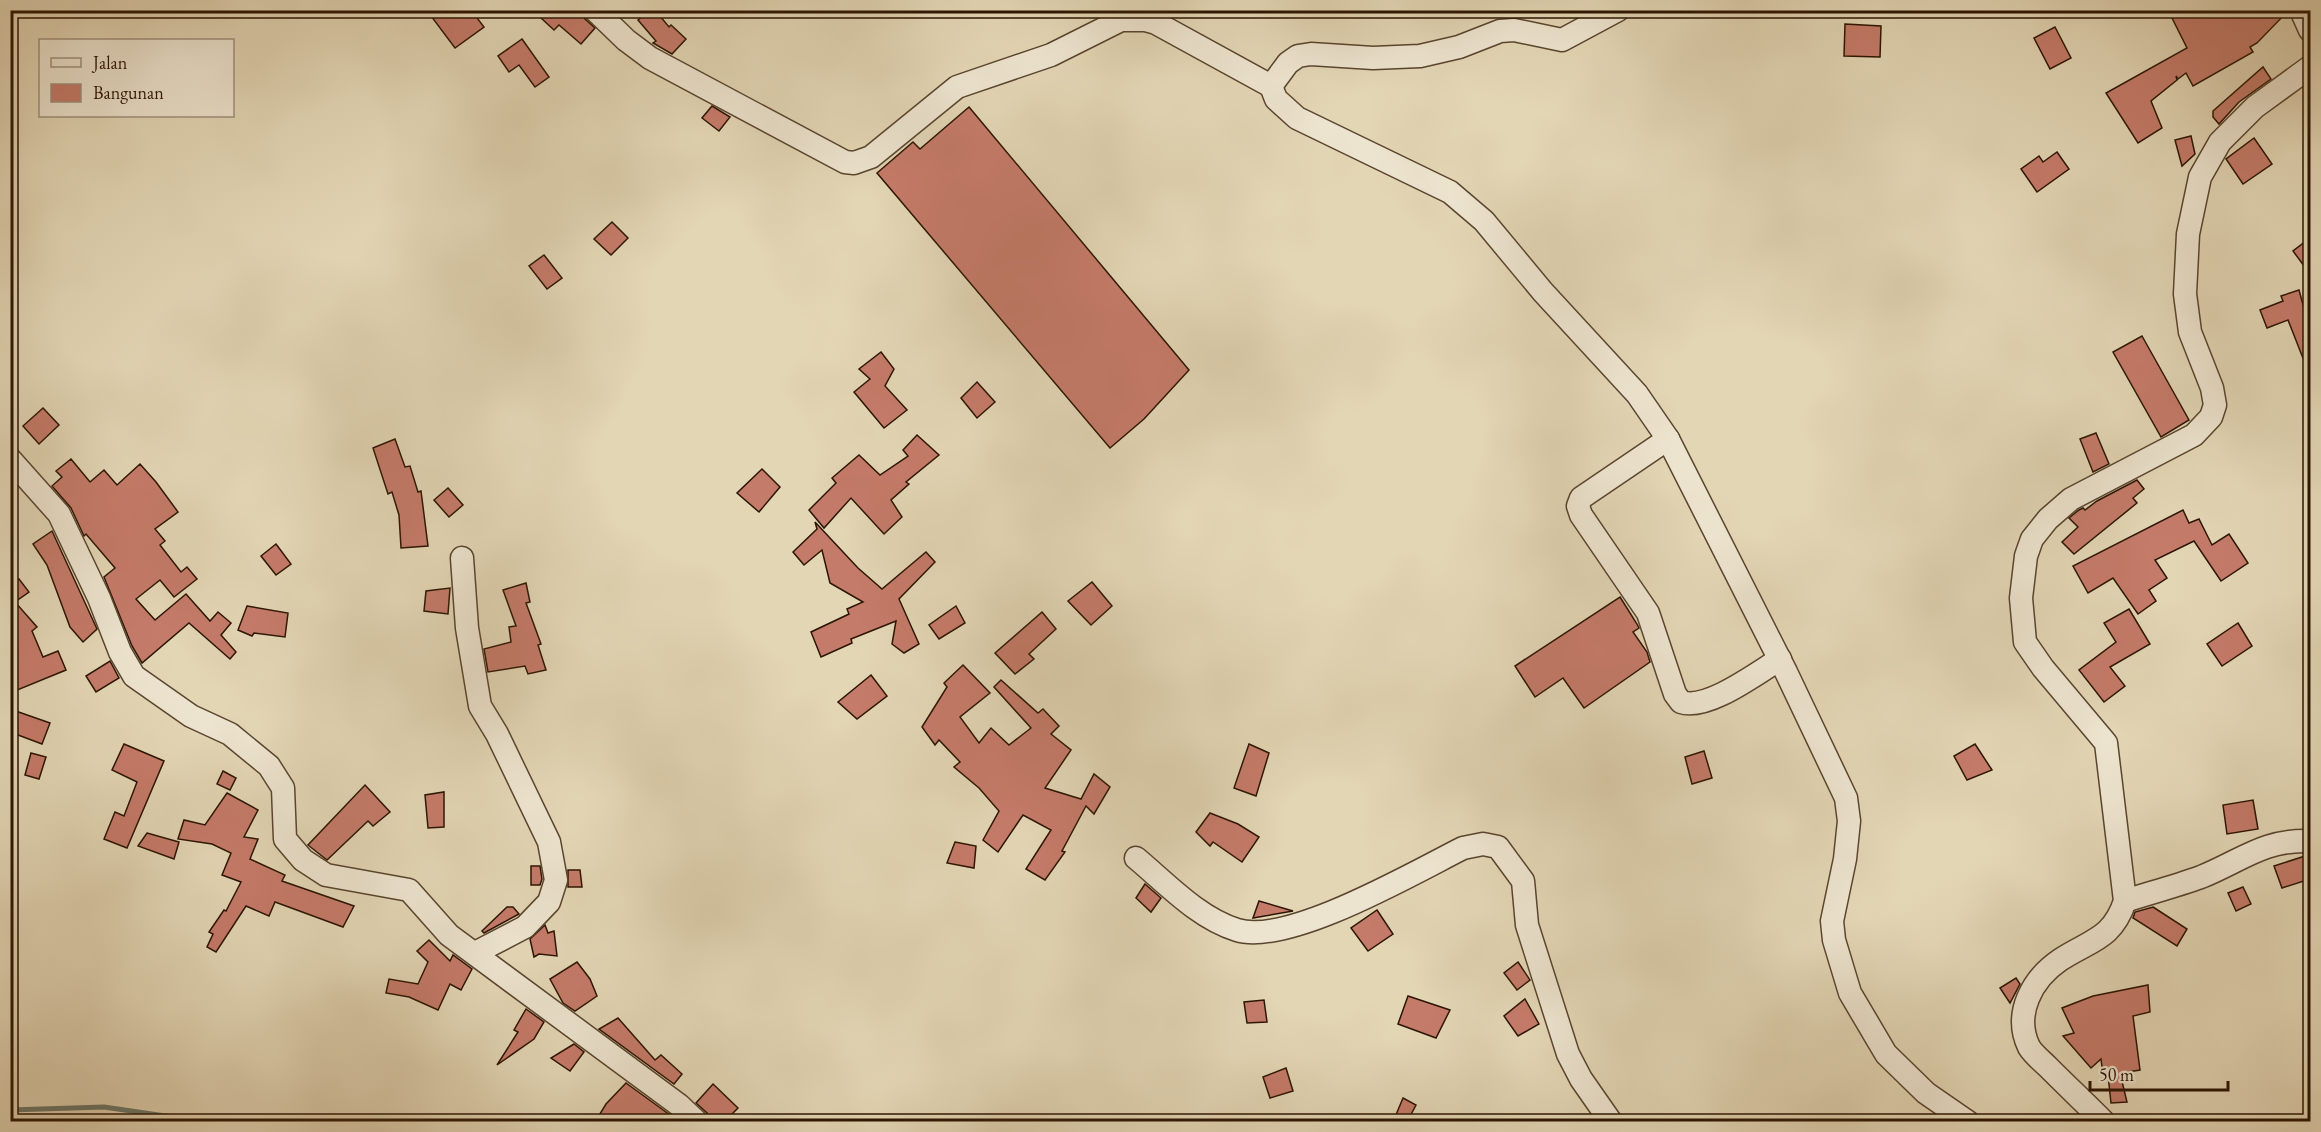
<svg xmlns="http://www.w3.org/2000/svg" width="2321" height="1132" viewBox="0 0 2321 1132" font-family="'EB Garamond',serif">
<rect width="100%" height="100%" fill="#e3d6b5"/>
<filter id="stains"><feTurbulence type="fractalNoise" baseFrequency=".00333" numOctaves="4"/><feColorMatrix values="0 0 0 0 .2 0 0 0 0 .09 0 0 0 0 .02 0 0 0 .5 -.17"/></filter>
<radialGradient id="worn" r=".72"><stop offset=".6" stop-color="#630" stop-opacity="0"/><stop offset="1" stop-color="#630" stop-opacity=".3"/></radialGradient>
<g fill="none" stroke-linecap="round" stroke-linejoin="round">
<!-- stream -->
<path stroke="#6b776b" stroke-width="5" d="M10,1110L104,1107L172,1117L178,1122"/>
</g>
<!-- building -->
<g fill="#c57b6a" stroke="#2c1502" stroke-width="1.5">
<path d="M439,10H471L484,27L455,48L431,16Z"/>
<path d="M544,10H582L585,19L595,28L581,44L559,25L554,30L541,18L546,13Z"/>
<path d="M650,10H655L669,27L671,25L686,39L672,54L653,43L656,41L638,20Z"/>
<path d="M2168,10L2288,11L2257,43L2250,47L2253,52L2193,86L2186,73L2178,79L2176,76L2177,80L2151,101L2162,128L2138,143L2106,93L2187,48Z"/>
<path d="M1845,24L1881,26L1880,57L1844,56Z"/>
<path d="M2055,27L2071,58L2050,69L2034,38Z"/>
<path d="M522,39L549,77L535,87L519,65L509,72L498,56Z"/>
<path d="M2263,67L2271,79L2239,102L2219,124L2213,117V111Z"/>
<path d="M712,106L730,117L719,131L702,118Z"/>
<path d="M969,107L1189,370L1144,419L1110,448L877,173L913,142L920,149Z"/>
<path d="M2191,136L2195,154L2182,166L2175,140Z"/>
<path d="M2254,138L2272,164L2243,184L2226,159Z"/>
<path d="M2057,152L2069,169L2037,192L2021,169L2039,156L2043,162Z"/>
<path d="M612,222L628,238L611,255L594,239Z"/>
<path d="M2310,238V274L2293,251Z"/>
<path d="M544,255L562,278L547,289L529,266Z"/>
<path d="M2299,290L2310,330V370L2308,371L2288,320L2267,328L2260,310L2283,301L2281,296Z"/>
<path d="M2142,336L2189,420L2161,437L2113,352Z"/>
<path d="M881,352L894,369L885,386L907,410L884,428L854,392L870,379L859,369Z"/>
<path d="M977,382L995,402L977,418L961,398Z"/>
<path d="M43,408L59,425L39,444L23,426Z"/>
<path d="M2096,433L2109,464L2093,472L2080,439Z"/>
<path d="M917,435L939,455L906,482L909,484L891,500L902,517L884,534L851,498L824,528L809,510L836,483L832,478L859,455L880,475L908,456L903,450Z"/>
<path d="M395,439L405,467L410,466L418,492L421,491L428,546L401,548L399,515L392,492L388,494L373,448Z"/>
<path d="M71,459L90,482L104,470L117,485L140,464L156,482L178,512L155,529L165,541L160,545L181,572L187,567L197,579L174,597L160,580L136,599L155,620L186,594L210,621L218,612L231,623L221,635L236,652L230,659L189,623L142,663L132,646L104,577L115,568L86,534L84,536L71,508L52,486L62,477L56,471Z"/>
<path d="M762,469L780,487L759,512L737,493Z"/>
<path d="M2137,480L2144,489L2133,498L2137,503L2074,554L2062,542L2078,527L2069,518L2079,510L2083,508L2085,510L2097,501Z"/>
<path d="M448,488L463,505L449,517L434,500Z"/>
<path d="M2183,510L2189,523L2199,519L2212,545L2229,534L2248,563L2221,581L2194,541L2155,560L2167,578L2149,590L2156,601L2138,614L2113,578L2088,593L2073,566Z"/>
<path d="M815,522L858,568L882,589L926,552L935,562L899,599L919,644L904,653L892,644L896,621L851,639L852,643L821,657L811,632L849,614L847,609L863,602L830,583L822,550L804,565L793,552L817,529Z"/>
<path d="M52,531L97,629L83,642L70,627L47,565L33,544Z"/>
<path d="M276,544L291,564L276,575L261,556Z"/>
<path d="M19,579L29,592L15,602L37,627L32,631L43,657L58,651L66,670L10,693V585Z"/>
<path d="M1092,582L1112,606L1091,625L1068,601Z"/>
<path d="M526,583L530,602L526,603L541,644L538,645L546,670L528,674L525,666L488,672L484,649L511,642L509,627L516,626L503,590Z"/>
<path d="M450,588L448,614L424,611L426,591Z"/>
<path d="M1620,597L1637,624L1639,628L1633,632L1647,652L1650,662L1584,708L1563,678L1535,697L1515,666Z"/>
<path d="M247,606L288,613L285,637L254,633L252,636L238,630Z"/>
<path d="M956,606L965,623L939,639L929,625Z"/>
<path d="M2129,609L2150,644L2110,667L2125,686L2104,702L2079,670L2116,642L2104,623Z"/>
<path d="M1042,612L1056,629L1029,654L1034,659L1015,674L995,653Z"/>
<path d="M2238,623L2252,646L2222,666L2207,644Z"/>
<path d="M110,661L119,678L96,692L86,676Z"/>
<path d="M963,665L990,693L960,717L979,743L991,728L1009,745L1031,728L994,687L1001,680L1038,713L1043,709L1059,726L1051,734L1071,750L1045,788L1081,799L1094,774L1110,787L1094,814L1086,806L1062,851L1065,852L1045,880L1026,869L1051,830L1023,815L998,852L983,840L999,811L979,788L954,767L960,762L939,740L935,745L922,727L947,687L944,683Z"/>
<path d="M871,675L887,696L857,719L838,702Z"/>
<path d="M10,709L50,723L42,744L10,732Z"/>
<path d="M124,744L164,761L127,848L104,839L115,812L124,816L137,782L112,770Z"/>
<path d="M1249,744L1269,753L1256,796L1234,788Z"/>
<path d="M1975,744L1992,770L1967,780L1954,756Z"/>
<path d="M1704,751L1712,778L1692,784L1685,757Z"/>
<path d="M31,753L46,757L39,779L25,775Z"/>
<path d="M223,771L236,778L230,790L217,784Z"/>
<path d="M365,785L390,812L373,826L368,821L327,860L308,845Z"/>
<path d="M444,792V827L428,828L425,795Z"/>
<path d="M227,793L258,810L244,837L258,839L250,859L285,875L282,881L354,906L343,927L275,902L269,916L246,906L216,952L207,947L213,934L209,932L224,910L226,911L241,882L222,875L231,853L212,844L178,839L184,820L205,825Z"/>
<path d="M2253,800L2258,829L2227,834L2223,805Z"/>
<path d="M1210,813L1238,824L1259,837L1242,862L1213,842L1210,846L1196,832Z"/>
<path d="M147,833L179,842L174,859L138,846Z"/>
<path d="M955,842L976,846L974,868L947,863Z"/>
<path d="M2305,856L2310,879L2282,888L2274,866Z"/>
<path d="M531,866H540L542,879L540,885H531Z"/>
<path d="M568,870H580L582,887H568Z"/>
<path d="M1145,884L1161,898L1151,912L1136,898Z"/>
<path d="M2243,887L2251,904L2236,911L2228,893Z"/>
<path d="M1259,901L1293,911L1253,918Z"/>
<path d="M507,907H513L519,914L484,933L482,931Z"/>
<path d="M2153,907L2187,929L2177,946L2133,918L2135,912Z"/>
<path d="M1377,910L1393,934L1368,951L1351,928Z"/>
<path d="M545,925L548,933L554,931L557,956L539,954L534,957L530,939Z"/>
<path d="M429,940L450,961L453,955L472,969L461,990L450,984L438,1010L409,997L386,993L389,979L418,984L428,962L417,951Z"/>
<path d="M577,962L590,979L597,996L575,1011L563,1003L550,979Z"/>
<path d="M1518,962L1530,980L1517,990L1504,973Z"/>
<path d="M2016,978L2020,984L2010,1003L2000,988Z"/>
<path d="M2148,985L2150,1012L2133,1016L2140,1070L2120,1073L2127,1102L2111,1103L2108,1075H2103L2101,1059L2091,1068L2063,1036L2074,1033L2062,1008L2093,996Z"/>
<path d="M1408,996L1450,1010L1436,1038L1398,1024Z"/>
<path d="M1525,999L1539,1024L1518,1036L1504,1016Z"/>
<path d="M1264,1000L1267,1022L1247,1023L1244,1002Z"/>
<path d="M526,1009L544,1022L534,1039L497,1065L518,1032L514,1030Z"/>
<path d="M618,1018L655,1060L661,1055L682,1074L674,1084L599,1029Z"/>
<path d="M574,1044L584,1052L570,1071L551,1058Z"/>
<path d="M1286,1068L1293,1091L1270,1098L1263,1077Z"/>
<path d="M626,1083L670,1115L677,1122H595L606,1104Z"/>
<path d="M713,1084L738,1108L724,1122H710L707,1113L696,1103Z"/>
<path d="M1403,1098L1416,1105L1407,1122H1393Z"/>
</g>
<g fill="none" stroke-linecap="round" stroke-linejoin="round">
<defs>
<g id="minor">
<path d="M595,10L626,40L650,58L845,162L854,163L871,157L957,87L1051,55L1121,20H1145L1156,23L1271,86"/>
<path d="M1618,10L1562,40L1514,30L1500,31L1459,47L1420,56L1373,58L1311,54L1298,56L1288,63L1271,86L1276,99L1297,118L1450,192L1484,221L1543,292L1637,394L1668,439L1786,672L1846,798L1849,821L1845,859L1832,921L1834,940L1850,993L1886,1054L1926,1093L1968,1122"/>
<path d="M2301,10L2310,30"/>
<path d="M1668,439L1581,498L1578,506L1581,515L1648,613L1675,694L1681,702C1707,711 1757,673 1780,659"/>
<path d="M10,459L59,514L99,598L120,652L134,676L191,716L230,734L269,766L283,788L285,839L303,860L326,875L409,890L449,935L679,1105L697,1122"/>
<path d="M462,558L467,628L480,706L497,734L549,842L556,880L549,902L525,927L475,953"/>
<path d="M1136,858C1166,883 1198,918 1237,930C1288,946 1415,872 1463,848L1483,844L1498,847L1523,881L1527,925L1568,1054L1581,1079L1611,1122"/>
<path d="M2125,901C2150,893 2176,886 2201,877C2241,861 2264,839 2310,841"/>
<path d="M2104,1122C2085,1103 2066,1085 2048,1067C2042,1061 2033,1054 2029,1047C2013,1014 2032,979 2060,960C2090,940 2112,940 2125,901L2106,743L2043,668L2025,642L2021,598L2026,556L2032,539L2048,519L2071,499L2194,435L2211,417L2215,405L2212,388L2190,332L2185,294L2188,234L2200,177L2220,142L2255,107L2310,67"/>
</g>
</defs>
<!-- minor casing -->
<use href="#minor" stroke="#5a452f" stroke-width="25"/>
<!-- minor -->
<use href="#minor" stroke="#ede4cf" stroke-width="22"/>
</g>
<!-- margin -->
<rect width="2321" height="1132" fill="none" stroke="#e3d6b5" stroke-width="36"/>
<rect x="12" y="12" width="2297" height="1108" fill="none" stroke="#2c1502" stroke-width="3"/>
<rect x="18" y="18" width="2285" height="1096" fill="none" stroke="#2c1502" stroke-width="1.5"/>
<!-- legend -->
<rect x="39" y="39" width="195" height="78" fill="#ede4cf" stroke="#a0917d" stroke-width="1.5"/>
<rect x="51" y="58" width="30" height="9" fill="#ede4cf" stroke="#a0917d" stroke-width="1.5"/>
<text x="93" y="69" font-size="18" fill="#2c1502">Jalan</text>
<rect x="51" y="84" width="30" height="18" fill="#c57b6a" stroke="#a0917d" stroke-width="1.5"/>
<text x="93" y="99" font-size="18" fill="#2c1502">Bangunan</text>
<!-- scale -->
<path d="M2090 1081v9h138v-9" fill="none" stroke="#2c1502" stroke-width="3"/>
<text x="2099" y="1081" font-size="18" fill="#2c1502" stroke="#ede4cf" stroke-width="4.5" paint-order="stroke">50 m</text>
<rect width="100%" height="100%" filter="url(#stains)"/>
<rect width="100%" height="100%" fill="url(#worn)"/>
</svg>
